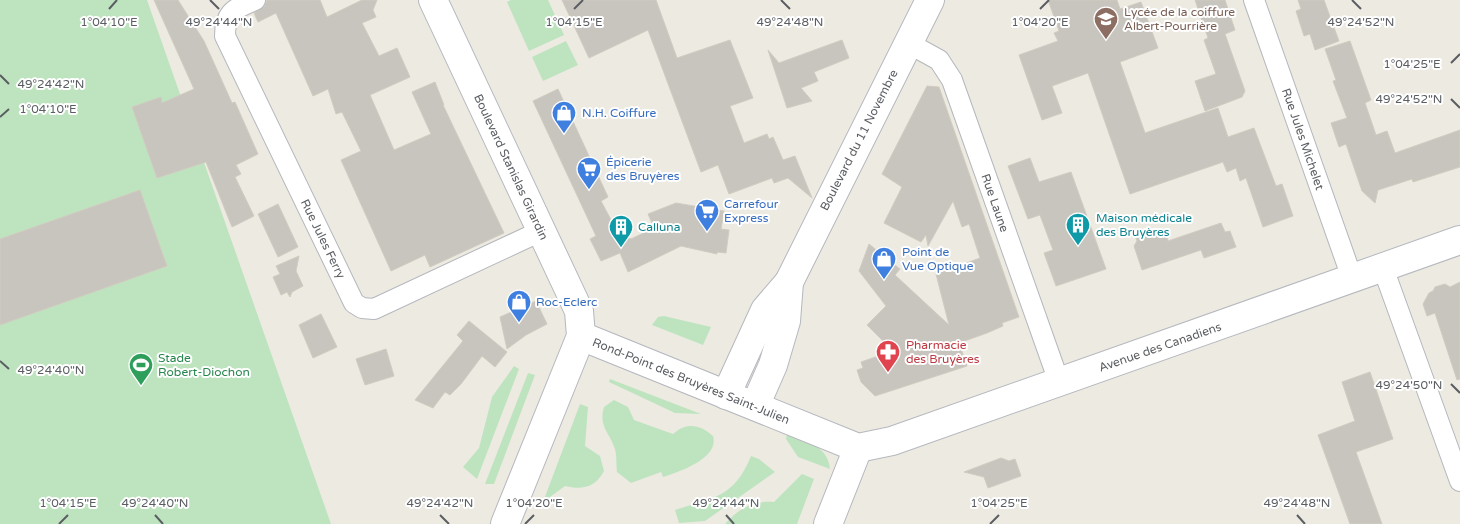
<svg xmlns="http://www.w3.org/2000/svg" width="1460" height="524" viewBox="0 0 1460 524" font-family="'Varela Round',sans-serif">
<rect width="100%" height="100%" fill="#edeae2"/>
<!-- green -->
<g fill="#bee4bf">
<path d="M0,0H147L331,524H0Z"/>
<path d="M511,0H548L564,35L529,51L507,2Z"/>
<path d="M566,41L578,65L543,81L532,57Z"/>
<path d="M664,316L711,327L703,345L652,325L658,317Z"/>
<path d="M514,366L519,369L477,479L463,467L479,448L492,397Z"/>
<path d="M528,373L535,375L494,484H485Z"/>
<path d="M610,379L701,414L675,413L609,382Z"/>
<path d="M614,400L628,407L634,420L673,434C686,422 700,424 713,436C720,458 679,472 663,477L661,472L631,483L617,472C616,464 617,457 615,449C610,433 598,426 604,407Z"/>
<path d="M580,404L588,407L585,446L600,456L604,471C595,488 582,490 565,486L543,502Z"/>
<path d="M787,434C806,441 828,446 830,469L798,457L786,439Z"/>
<path d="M751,456L759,459L775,472L705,521L679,523L675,510C714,497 734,498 751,456Z"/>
<path d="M802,474L814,479L797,524H725C738,509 753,500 774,502Z"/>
</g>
<!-- building -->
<g fill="#c8c5bf" stroke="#d1ccc0">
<path d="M154,0H178L204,41L232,103L235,102L258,154L236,165L241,174L235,177L254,216L232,227L206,162L157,178L132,107L161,97L162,103L194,89Z"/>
<path d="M267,0H320L327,17L362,0H377L373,10L376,17L362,23L379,56L397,48L410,77L370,95L394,150L431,134L412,92L435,82L444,105H443L504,233L430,267L425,255L391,271L341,160L361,151L342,112L336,114L328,89L313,96L276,13L258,22L254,13L264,7Z"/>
<path d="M562,0H656L677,58L730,40L753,98L730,106L744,143L767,134L769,139L773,137L783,160L795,156L812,198L788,178L774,183L772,178L729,194L718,165L701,172L648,30L589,58Z"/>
<path d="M1048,0H1117L1120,9L1141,2L1158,48L1120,62L1145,133L1218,108L1228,137L1254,128L1276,186L1282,184L1293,216L1263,227L1246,178L1240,181L1236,168L1227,172L1223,162L1130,194L1088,73L1052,86L1062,113L1042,120L1019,55L1058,41L1054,33L1059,31Z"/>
<path d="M1195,0H1225L1235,30L1225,34L1245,91L1242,97L1205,111L1195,81L1216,74L1204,40L1208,38Z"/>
<path d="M1298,0H1324L1339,41L1315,50L1310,34L1304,36L1296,11L1301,9Z"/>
<path d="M842,40L849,58L814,72L818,81L801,88L812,101L787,108L768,50L779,63Z"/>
<path d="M1350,41L1371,100L1365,103L1376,135L1387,131L1395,153L1460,130V167L1413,182L1412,179L1378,190L1375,203L1362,191L1346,144L1339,147L1331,123L1347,118L1333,81L1336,80L1325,49Z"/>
<path d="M927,86L939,87L1019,317L1002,323L1003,326L987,333L959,343L967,366L875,396L861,382L857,370L863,368L861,362L893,351L867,325L886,306L859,271L869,244L900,269L895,275L949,325L936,274L980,258L969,224L962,227L953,201L928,246L926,235L921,242L884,223L902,187L882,174Z"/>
<path d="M558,89L608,197L601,201L618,233L631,239L654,228L648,214L676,203L724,211L721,229L729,230L726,253L717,252V254L681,246L628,272L620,253L601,261L590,239L596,236L533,101Z"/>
<path d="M1030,158L1039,182L1071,172L1106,269L1056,286L1044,253L1053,250L1040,215L1028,219L1008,166Z"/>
<path d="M140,190L167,266L0,325V239Z"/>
<path d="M278,204L298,247L278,257L258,214Z"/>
<path d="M1221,223L1225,232L1230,231L1236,247L1204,258L1201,250L1142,270L1134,246L1137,241L1136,238L1161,229L1162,236L1166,234L1168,241Z"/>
<path d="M299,256L296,271L303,286L292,292L290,297L287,292L281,295L273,277L280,274L276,266Z"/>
<path d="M1460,282V379L1457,380L1435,313L1427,316L1423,304L1429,293L1433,291L1435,287L1445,284L1450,287Z"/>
<path d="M536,301L547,324L526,335L507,349L500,317Z"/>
<path d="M321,314L337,347L313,358L299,325Z"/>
<path d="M469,321L507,352L495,367L482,356L461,384L450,395L445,392L433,408L415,400L463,341L457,335Z"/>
<path d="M386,349L394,376L365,385L356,359Z"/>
<path d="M1370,372L1393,439L1356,452L1382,524H1350L1318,435L1355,421L1342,382Z"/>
<path d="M1001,458L1009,461L1015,459L1021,476L988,488L984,477L964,472Z"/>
</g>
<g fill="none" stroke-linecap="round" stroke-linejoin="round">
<defs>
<g id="minor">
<path d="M255,0C235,9 225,11 225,36L354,303L362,308L374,309L541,231"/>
<path d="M1254,0L1352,278"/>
<path d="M908,43L939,60L952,80L1059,382"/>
<path d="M1383,268L1460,481"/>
</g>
<g id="secondary">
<path d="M433,0L579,311L581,336L505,524"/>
<path d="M581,336L858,448L892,441L1460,240"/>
<path d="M726,395L765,310L789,282L930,0"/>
<path d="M755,406L773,365L786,321L789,282"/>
<path d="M828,524L858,448"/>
</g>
</defs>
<!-- minor casing -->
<use href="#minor" stroke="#b4b7bc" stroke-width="22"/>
<!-- secondary casing -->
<use href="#secondary" stroke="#b5b8be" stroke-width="30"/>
<!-- minor -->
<use href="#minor" stroke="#fff" stroke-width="20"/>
<!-- secondary -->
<use href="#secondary" stroke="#fff" stroke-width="28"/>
</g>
<!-- ticks -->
<path fill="none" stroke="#5a5e62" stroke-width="2" d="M210,0L219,9M781,0L790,9M1352,0L1361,9M109,9L117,0M574,9L583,0M1040,9L1049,0M1451,63L1460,54M0,75L9,84M1451,99L1460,108M0,117L9,109M0,361L9,369M1451,384L1460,393M155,515L163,524M440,515L449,524M726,515L734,524M1297,515L1305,524M59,524L68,515M525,524L534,515M990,524L999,515"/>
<!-- icons -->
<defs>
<symbol id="university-pin" viewBox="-11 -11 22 30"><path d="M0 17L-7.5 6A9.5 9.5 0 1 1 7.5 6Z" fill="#8d6e63" stroke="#fff"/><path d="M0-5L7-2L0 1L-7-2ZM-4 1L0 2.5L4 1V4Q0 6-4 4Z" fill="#fff"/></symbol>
<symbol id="shop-pin" viewBox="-11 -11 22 30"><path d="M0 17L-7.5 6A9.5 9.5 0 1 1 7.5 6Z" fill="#3f7fe0" stroke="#fff"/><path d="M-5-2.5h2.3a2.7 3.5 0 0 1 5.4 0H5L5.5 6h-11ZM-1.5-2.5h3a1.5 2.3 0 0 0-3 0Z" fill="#fff"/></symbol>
<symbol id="supermarket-pin" viewBox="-11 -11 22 30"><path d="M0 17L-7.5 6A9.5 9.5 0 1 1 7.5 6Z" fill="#3f7fe0" stroke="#fff"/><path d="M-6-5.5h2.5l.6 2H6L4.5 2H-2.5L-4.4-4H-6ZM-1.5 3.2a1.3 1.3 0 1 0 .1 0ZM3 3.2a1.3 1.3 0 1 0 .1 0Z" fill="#fff"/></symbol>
<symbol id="building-pin" viewBox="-11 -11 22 30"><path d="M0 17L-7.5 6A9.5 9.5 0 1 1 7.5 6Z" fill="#0f9aa8" stroke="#fff"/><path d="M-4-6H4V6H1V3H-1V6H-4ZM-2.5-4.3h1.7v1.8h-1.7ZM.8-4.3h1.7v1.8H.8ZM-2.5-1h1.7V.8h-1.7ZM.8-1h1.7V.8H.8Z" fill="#fff"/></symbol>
<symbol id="pharmacy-pin" viewBox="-11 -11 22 30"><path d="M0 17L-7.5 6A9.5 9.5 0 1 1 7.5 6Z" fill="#e0444e" stroke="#fff"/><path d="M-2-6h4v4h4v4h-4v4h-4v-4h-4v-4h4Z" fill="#fff"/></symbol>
<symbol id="stadium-pin" viewBox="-11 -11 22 30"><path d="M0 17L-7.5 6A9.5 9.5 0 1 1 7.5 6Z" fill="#2e9e5b" stroke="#fff"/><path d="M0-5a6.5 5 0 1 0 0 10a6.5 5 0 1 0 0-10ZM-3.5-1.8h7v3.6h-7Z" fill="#fff"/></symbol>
</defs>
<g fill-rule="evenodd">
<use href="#university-pin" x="1092" y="5" width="28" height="38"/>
<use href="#shop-pin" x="550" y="99" width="28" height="38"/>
<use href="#supermarket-pin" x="575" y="155" width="28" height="38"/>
<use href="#supermarket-pin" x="693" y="197" width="28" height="38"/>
<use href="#building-pin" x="1064" y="211" width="28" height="38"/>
<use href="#building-pin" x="607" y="213" width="28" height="38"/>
<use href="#shop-pin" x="870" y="245" width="28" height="38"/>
<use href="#shop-pin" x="505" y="288" width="28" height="38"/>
<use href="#pharmacy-pin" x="874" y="338" width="28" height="38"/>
<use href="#stadium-pin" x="127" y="351" width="28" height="38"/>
</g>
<g text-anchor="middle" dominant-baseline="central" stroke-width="4" stroke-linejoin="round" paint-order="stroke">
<!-- education labels -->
<g font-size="12" fill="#785e54" stroke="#fff" text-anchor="start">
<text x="1124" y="12">Lycée de la coiffure<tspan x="1124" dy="14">Albert-Pourrière</tspan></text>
</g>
<!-- shop labels -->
<g font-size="12" fill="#366cbe" stroke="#fff" text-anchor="start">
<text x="582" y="113">N.H. Coiffure</text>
<text x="606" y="162">Épicerie<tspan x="606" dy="14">des Bruyères</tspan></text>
<text x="724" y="204">Carrefour<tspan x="724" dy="14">Express</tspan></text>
<text x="902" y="252">Point de<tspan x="902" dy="14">Vue Optique</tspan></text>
<text x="536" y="302">Roc-Eclerc</text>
</g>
<!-- street labels -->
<g font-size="12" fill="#5a5e62" stroke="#fff">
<text transform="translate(1303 139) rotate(71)">Rue Jules Michelet</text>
<text transform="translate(859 140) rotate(-63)">Boulevard du 11 Novembre</text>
<text transform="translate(511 167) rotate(65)">Boulevard Stanislas Girardin</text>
<text transform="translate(995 203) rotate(71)">Rue Laune</text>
<text transform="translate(323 239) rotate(64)">Rue Jules Ferry</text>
<text transform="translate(1160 347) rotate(-19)">Avenue des Canadiens</text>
<text transform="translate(691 381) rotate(22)">Rond-Point des Bruyères Saint-Julien</text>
</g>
<!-- culture labels -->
<g font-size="12" fill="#0d838f" stroke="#fff" text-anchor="start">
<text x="1096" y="218">Maison médicale<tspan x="1096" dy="14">des Bruyères</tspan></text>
<text x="638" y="227">Calluna</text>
</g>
<!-- health labels -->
<g font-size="12" fill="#be3a42" stroke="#fff" text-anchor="start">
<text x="906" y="345">Pharmacie<tspan x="906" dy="14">des Bruyères</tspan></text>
</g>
<!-- leisure labels -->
<g font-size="12" fill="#27864d" stroke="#fff" text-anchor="start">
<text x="158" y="358">Stade<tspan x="158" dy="14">Robert-Diochon</tspan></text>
</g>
</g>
<g font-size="12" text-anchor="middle" fill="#5a5e62" stroke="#fff" stroke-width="4" stroke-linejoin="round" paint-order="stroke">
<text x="109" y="26">1°04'10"E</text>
<text x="219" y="26">49°24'44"N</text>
<text x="574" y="26">1°04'15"E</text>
<text x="790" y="26">49°24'48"N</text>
<text x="1040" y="26">1°04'20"E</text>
<text x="1361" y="26">49°24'52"N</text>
<text x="1412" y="68">1°04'25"E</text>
<text x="51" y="88">49°24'42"N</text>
<text x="1409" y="103">49°24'52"N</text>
<text x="48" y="113">1°04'10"E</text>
<text x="51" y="374">49°24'40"N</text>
<text x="1409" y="389">49°24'50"N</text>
<text x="68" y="507">1°04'15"E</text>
<text x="155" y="507">49°24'40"N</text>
<text x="440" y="507">49°24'42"N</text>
<text x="534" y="507">1°04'20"E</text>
<text x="726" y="507">49°24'44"N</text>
<text x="999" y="507">1°04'25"E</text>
<text x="1297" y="507">49°24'48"N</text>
</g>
</svg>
